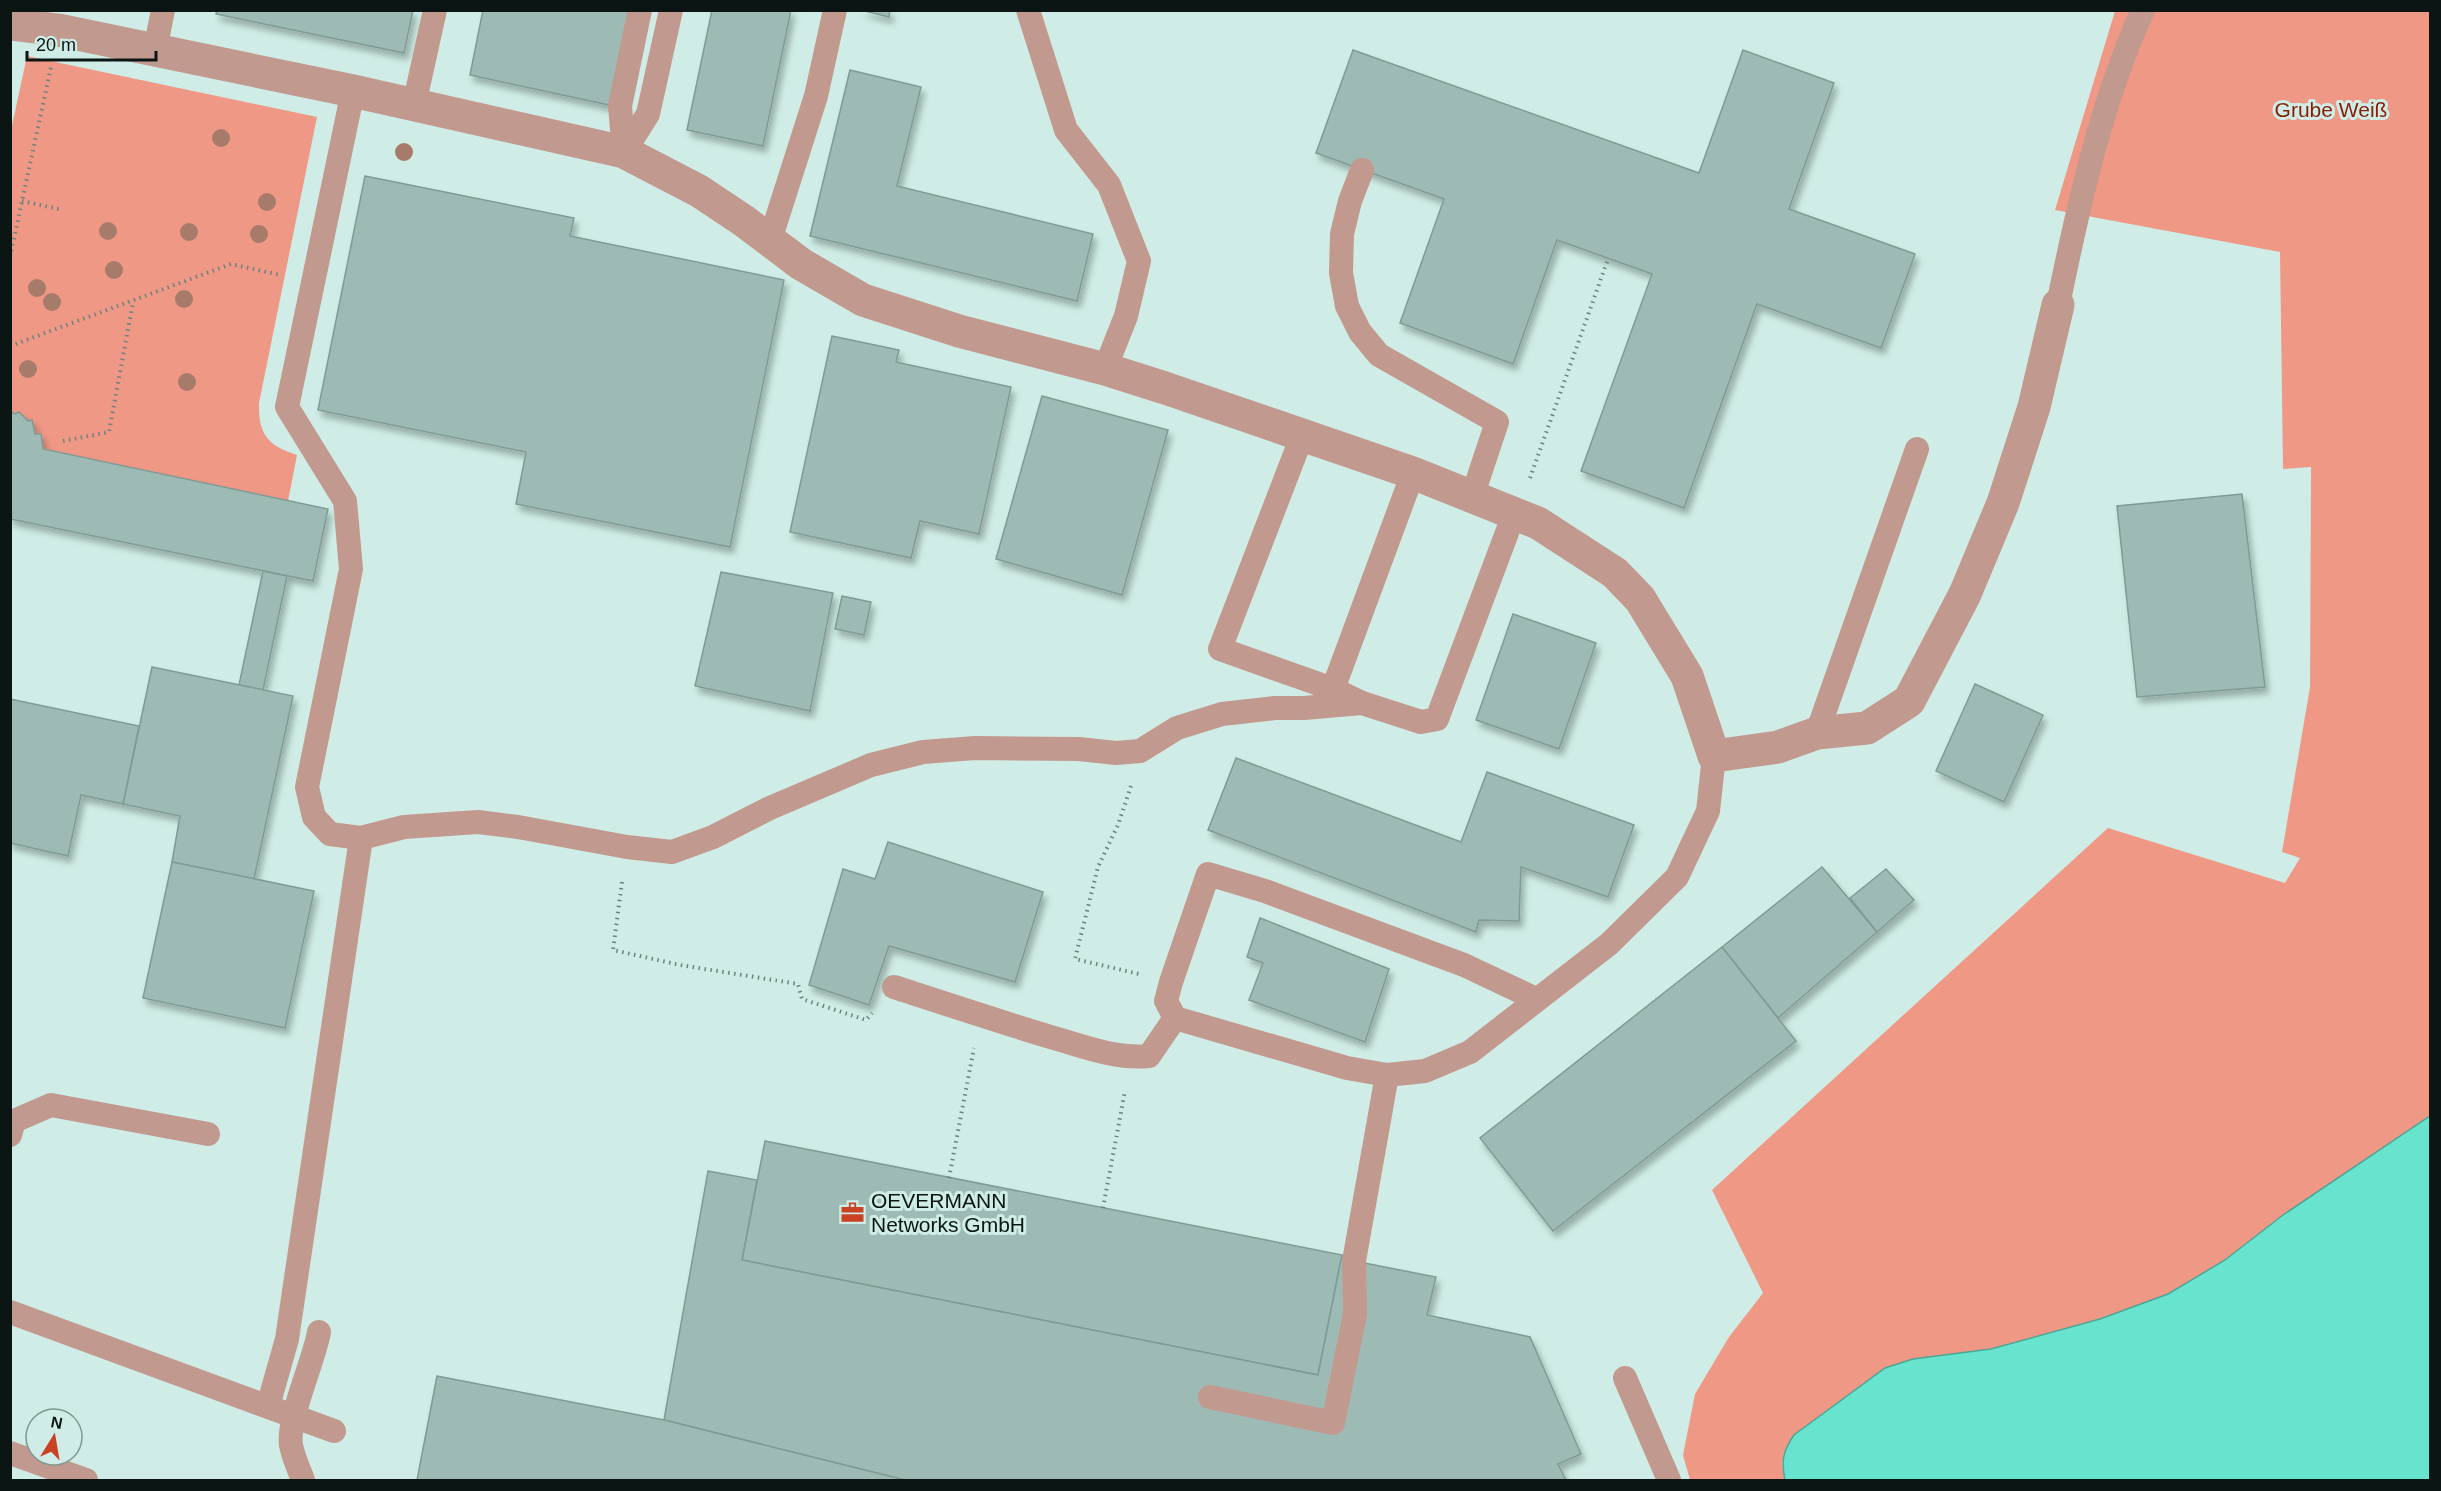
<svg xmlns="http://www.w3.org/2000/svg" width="2441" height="1491" viewBox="0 0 2441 1491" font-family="Helvetica,sans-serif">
<defs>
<filter id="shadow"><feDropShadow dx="3.5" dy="6" stdDeviation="3" flood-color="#0004"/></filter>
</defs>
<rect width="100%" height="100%" fill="#cfede6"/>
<!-- green -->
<g fill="#ef9885">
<path d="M2115,11H2430V1116L2283,1215L2225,1260L2168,1294L2100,1319L1991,1349L1913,1359L1786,1448L1782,1463L1785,1480H1690L1683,1455L1695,1394L1729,1337L1763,1293L1712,1190L2108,828L2285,883L2300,858L2282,852L2310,687L2311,467L2283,469L2280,252L2055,210Z"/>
<path d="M27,56L317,117L259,403C258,434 268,446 297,455L288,501L43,449L41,434H35L28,421L11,411L10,135Z"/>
</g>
<!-- water -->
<path fill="#68e3cd" stroke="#4ca696" stroke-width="1.5" d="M2430,1116V1480H1785C1781,1461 1783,1451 1794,1435L1885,1368L1913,1359L1991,1349L2100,1319L2168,1294L2225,1260L2283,1215Z"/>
<!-- building -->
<g fill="#9ebab4" stroke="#809b95" stroke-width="1.5" filter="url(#shadow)">
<path d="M217,10H413L404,53L216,14Z"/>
<path d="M483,10H629L609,105L470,75Z"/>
<path d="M712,10H791L763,146L687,130Z"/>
<path d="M861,10H890L889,17Z"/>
<path d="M1353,50L1699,173L1743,50L1834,83L1789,209L1915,254L1881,348L1757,304L1684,508L1581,471L1652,274L1557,240L1513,364L1400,323L1444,199L1316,153Z"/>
<path d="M850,70L921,87L897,186L1093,234L1077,301L810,236Z"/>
<path d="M365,176L574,218L570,236L784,280L730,547L516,504L526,452L318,410Z"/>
<path d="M832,336L899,350L896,362L1011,387L979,534L920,521L911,558L790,532Z"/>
<path d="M1042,396L1168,430L1122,595L996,559Z"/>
<path d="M10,411L15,414L19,412L28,421L32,420L35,434H41L43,449L328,509L313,581L10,519Z"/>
<path d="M2242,494L2265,687L2137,697L2117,506Z"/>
<path d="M263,571L287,576L263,690L239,685Z"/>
<path d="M721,572L833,593L810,711L695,686Z"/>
<path d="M842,596L871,602L864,635L835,629Z"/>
<path d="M1513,614L1596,643L1559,749L1476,720Z"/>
<path d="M152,667L293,696L254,879L172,862L180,816L123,804Z"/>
<path d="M1975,684L2043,715L2004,802L1936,771Z"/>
<path d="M10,699L139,726L123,804L81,795L68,856L10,843Z"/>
<path d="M1236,758L1461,842L1487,772L1634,825L1608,897L1521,867L1519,921L1479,920L1476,932L1208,830Z"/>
<path d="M888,842L1043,892L1015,982L889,946L869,1005L809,985L843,869L875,879Z"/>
<path d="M172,862L314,891L285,1028L143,998Z"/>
<path d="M1822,867L1877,932L1778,1018L1722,947Z"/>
<path d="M1886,869L1914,900L1877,932L1850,898Z"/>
<path d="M1260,918L1389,969L1365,1042L1249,1000L1263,963L1247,957Z"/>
<path d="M1722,947L1796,1041L1553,1231L1480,1138Z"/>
<path d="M765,1141L1342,1255L1318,1375L742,1260Z"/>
<path d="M708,1171L757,1180L742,1260L1318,1375L1342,1255L1354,1261L1436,1277L1427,1315L1530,1337L1581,1454L1558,1464L1566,1480H905L664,1420Z"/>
<path d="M437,1376L664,1420L905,1480H417Z"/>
</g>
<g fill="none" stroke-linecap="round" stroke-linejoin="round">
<!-- path -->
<g stroke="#6e827e" stroke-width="4" stroke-dasharray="1.5 4.5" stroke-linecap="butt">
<path d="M22,201L63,210"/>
<path d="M10,257L51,67"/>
<path d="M10,346L231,264L280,275"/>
<path d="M63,441L109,432L133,302"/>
<path d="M1530,478L1608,259"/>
<path d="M1131,786L1118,825L1098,867L1075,959L1139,974"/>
<path d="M622,882L613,950L680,965L798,984L802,999L866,1020L872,1013"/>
<path d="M949,1178L974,1048"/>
<path d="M1103,1208L1125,1091"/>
</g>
<!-- lane -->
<g stroke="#c2998f" stroke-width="24">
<path d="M1028,10L1066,130L1109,185L1139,261L1126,316L1105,369"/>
<path d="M155,50L163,10"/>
<path d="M353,91L287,407L345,501L351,569L307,787L314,817L330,834L361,838L404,827L478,822L518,827L627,847L672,852L713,837L770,808L871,765L923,752L975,748L1079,749L1116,753L1140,751L1177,728L1222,714L1275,708H1304L1362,703L1421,722L1437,719L1514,514"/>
<path d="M414,105L435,10"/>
<path d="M624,152L648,114L671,10"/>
<path d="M624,152L620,106L640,10"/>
<path d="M1362,170L1350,201L1342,234L1341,273L1347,306L1360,332L1379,355L1497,422L1472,497"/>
<path d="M770,240L816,96L835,10"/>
<path d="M2058,305C2078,207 2101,102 2143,10"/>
<path d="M1302,436L1220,649L1333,689L1360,702"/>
<path d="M1333,689L1413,473"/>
<path d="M1817,733L1917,449"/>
<path d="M894,987C947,1004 1000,1022 1054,1038C1085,1047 1116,1059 1149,1056L1175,1018L1347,1068L1387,1075L1425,1071L1470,1052L1609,944L1677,877L1708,811L1714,756"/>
<path d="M1175,1018L1166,1001L1171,982L1208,874L1265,891L1464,965L1536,999"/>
<path d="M10,1135L14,1121L51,1105L208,1134"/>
<path d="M10,1312L334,1431"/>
<path d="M1625,1378L1669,1480"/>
<path d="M1210,1397L1333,1423L1355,1314L1354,1261L1387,1075"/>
<path d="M268,1406L287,1339L361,838"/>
<path d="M10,1453L86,1480"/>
<path d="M303,1480C299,1469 293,1457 291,1445C287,1419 314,1361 319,1332"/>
</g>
<!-- street -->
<path stroke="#c2998f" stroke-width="33" d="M10,24L58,30L353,91L624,152L699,191L744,221L801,264L863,300L959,331L1105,369L1165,388L1413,473L1538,523L1615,573L1640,599L1687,676L1714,756L1778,747L1817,733L1867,728L1909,701L1965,594L2003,503L2034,407L2058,305"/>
</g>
<!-- trees -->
<g fill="#a77b6a">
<circle cx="221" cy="138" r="9"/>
<circle cx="404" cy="152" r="9"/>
<circle cx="267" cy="202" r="9"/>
<circle cx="108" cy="231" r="9"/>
<circle cx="189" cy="232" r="9"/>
<circle cx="259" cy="234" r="9"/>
<circle cx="114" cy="270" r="9"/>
<circle cx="37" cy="288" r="9"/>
<circle cx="184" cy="299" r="9"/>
<circle cx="52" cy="302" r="9"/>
<circle cx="28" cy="369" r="9"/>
<circle cx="187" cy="382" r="9"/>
</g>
<!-- icons -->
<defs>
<symbol id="office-bare" viewBox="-9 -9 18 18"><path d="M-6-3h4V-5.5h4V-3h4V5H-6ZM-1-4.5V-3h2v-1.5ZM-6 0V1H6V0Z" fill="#cb4124" stroke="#cfede6" stroke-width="2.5" paint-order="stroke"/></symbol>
</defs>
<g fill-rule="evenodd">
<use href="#office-bare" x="836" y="1196" width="33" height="33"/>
</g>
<g text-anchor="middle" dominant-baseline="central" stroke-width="6" stroke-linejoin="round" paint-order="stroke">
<!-- park labels -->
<g font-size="21" fill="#871d05" stroke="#cfede6">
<text x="2331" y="109">Grube Weiß</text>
</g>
<!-- poi labels -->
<g font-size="21" fill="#0b1614" stroke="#cfede6" text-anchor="start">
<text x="871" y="1200">OEVERMANN<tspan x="871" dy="24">Networks GmbH</tspan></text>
</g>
</g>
<!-- border -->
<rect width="2441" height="1491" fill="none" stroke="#0b1614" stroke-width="24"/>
<!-- north arrow -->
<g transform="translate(54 1437) rotate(11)"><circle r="28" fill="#cfede6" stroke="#819792" stroke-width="1.5"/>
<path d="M0-4.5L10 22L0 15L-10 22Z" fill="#cb4124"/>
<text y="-9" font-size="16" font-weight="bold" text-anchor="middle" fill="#0b1614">N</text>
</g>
<!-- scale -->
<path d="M27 51v9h129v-9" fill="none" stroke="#0b1614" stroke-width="3"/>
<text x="36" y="51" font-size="18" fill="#0b1614" stroke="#cfede6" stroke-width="4.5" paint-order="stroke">20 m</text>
</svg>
